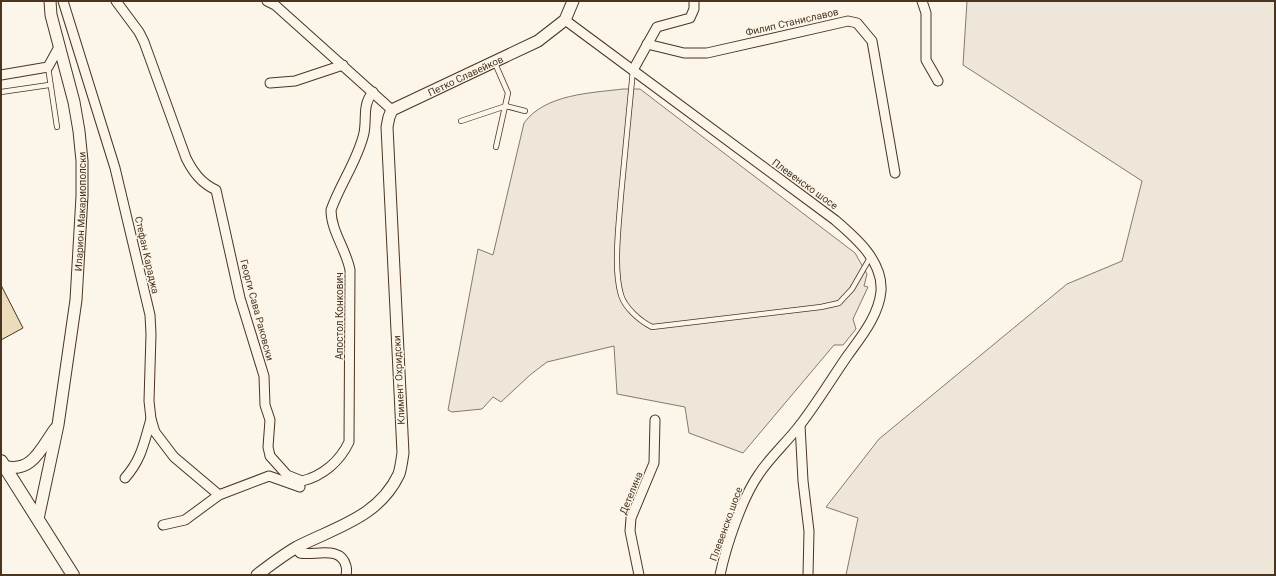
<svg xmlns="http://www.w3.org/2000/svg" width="1276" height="576" viewBox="0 0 1276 576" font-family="Roboto,sans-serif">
<rect width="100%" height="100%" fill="#fbf6e9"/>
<!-- green -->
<g fill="#ede6d9" stroke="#887966">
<path d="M967,1H1275V575H846L858,518L826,507L879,439L1067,284L1122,261L1142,181L963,65Z"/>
<path d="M623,89H640L855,253L867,274L864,286L868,287L853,319L856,329L843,345H834L743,453L689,433L685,407L617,394L614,346L547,362L530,375L501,402L493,397L482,409L452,412L448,410L478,249L493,255L524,123C545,94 591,93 623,89Z"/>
</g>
<!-- building -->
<path fill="#ecdcbc" stroke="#4a3520" d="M1,285L23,328L1,340Z"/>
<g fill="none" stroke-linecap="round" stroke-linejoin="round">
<defs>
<g id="service">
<path d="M494,61L508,93L496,147"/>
<path d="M48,67L57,127"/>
<path d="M633,70C629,112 625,153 621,195C619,223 613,268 621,295C625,308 640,321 652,327L821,307L839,303L852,289L871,256"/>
<path d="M1,92L49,85"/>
<path d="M461,121L506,106L525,111"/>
</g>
<g id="minor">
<path d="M63,1L115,168L150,315L151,334L149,401L151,419L155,432L174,457L219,495"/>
<path d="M116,1L139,32L144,42L186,158C193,172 201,183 216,190L240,298L264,376L265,405L270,420L268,447L270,456L287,475L302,481C323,476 340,461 349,442L350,270C346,249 331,231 331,210C340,184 358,160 364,133C367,117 362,105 373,92"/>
<path d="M267,1L275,5L392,110"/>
<path d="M922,1L926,13V60L938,81"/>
<path d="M565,20L835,220C856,238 883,261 881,291C879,315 861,337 848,355C832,378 817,403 800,425C787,442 771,456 759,474C742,498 726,546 720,575"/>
<path d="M647,44L684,53H707L848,21L857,23L872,41L895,173"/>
<path d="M633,70L657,27L690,18L694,9V1"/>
<path d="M1,75L48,67L59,47"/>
<path d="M270,83L295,81L343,65"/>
<path d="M800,425L803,481L809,531L808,575"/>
<path d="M125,478C142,459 144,442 151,419"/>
<path d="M163,525L185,520L219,495L269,476L300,487"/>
<path d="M296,548L300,553C315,556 341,545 346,566C347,570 347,571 346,575"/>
<path d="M639,575L630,531L631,518L654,463L655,420"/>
</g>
<g id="tertiary">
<path d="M4,466C32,474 41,448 55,429"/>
<path id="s1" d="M38,519L58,425L76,300L82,196V161L79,131L74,102L51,15L50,1"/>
<path id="s2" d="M257,575C270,565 283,555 297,547C336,527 379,517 399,474C401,468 402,459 403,453L387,127L389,117L392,110L538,41L565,20L573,1"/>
</g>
<path id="secondary" d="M1,461L73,575"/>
</defs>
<!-- service casing -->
<use href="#service" stroke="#4a3520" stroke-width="6"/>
<!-- minor casing -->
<use href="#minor" stroke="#4a3520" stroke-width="11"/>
<!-- tertiary casing -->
<use href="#tertiary" stroke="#4a3520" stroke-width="13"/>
<!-- secondary casing -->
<use href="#secondary" stroke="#4a3520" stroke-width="14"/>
<!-- service -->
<use href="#service" stroke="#fbf6e9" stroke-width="4.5"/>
<!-- minor -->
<use href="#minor" stroke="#fbf6e9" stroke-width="9"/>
<!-- tertiary -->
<use href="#tertiary" stroke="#fbf6e9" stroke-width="11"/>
<!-- secondary -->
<use href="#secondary" stroke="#fbf6e9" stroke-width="12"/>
</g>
<g text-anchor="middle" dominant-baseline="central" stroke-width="3" stroke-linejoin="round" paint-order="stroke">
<!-- street labels -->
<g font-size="10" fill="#4a3520" stroke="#fbf6e9">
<text transform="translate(792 22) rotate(-13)">Филип Станиславов</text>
<text stroke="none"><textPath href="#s2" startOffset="624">Петко Славейков</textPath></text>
<text transform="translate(805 184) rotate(36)">Плевенско шосе</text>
<text stroke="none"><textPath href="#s1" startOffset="311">Иларион Макариополски</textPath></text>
<text transform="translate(147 255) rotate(77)">Стефан Караджа</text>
<text transform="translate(257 310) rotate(75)">Георги Сава Раковски</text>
<text transform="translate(339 316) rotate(-90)">Апостол Конкович</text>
<text transform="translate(399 380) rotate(-93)">Климент Охридски</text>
<text transform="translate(631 493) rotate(-68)">Детелина</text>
<text transform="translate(726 524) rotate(-70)">Плевенско шосе</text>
</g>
</g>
<!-- border -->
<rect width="1276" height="576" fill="none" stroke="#4a3520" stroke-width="4"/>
</svg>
